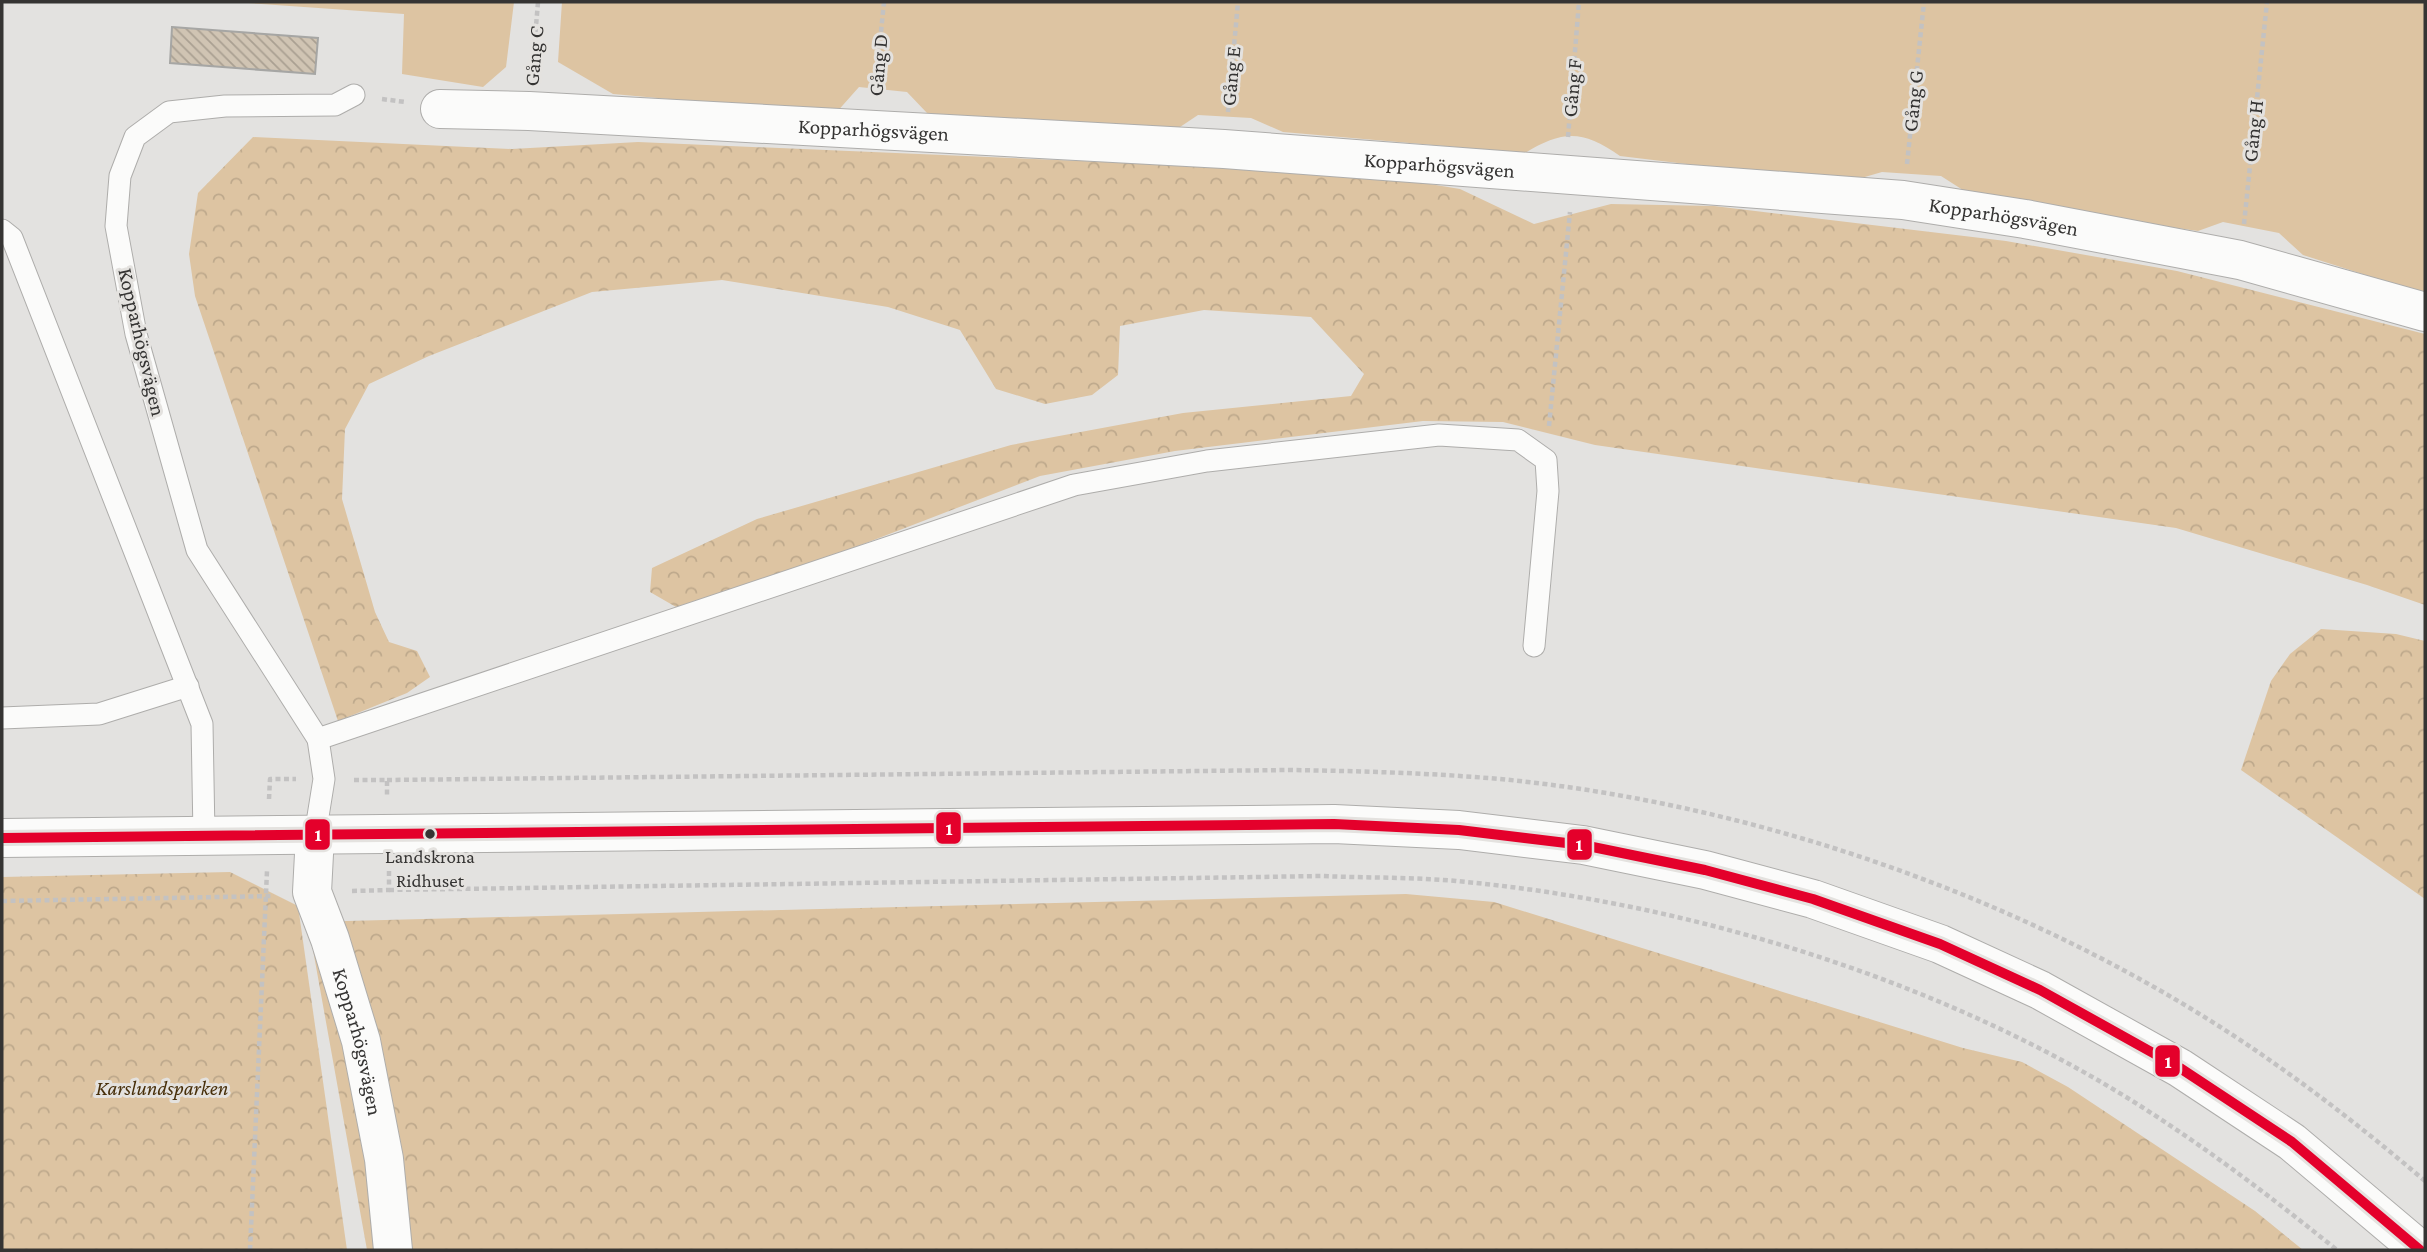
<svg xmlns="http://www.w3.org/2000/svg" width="2427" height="1252" viewBox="0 0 2427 1252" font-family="'Crimson Pro',serif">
<defs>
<pattern id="forest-crowns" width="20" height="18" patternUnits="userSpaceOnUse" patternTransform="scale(1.75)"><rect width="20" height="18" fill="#ddc4a2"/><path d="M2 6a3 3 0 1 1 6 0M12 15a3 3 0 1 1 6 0" fill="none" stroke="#bea98c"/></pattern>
<pattern id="building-back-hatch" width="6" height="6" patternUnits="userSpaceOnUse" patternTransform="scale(1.75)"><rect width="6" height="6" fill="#d0c4b3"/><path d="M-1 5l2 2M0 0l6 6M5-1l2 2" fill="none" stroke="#aaa092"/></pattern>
</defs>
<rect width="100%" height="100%" fill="#e3e2e0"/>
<!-- green -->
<g fill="#ddc4a2">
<path d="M233,2H514L506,67L483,87L402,74L404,14Z"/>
<path d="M562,2H2425V294L2303,255L2279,233L2223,222L2198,231L2073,213L1966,192L1941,176L1882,172L1844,183L1620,156C1583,130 1563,130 1525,153L1283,132L1251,118L1198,115L1174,131L972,121L927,113L907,92L859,87L835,114L613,94L558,62Z"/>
</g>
<!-- forest -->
<g fill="url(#forest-crowns)">
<path d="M253,137L512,149L638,142L1363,173L1460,189L1534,224L1611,204L1714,206L2006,241L2177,271L2425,334V605L2367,585L2176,528L1595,445L1503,422L1423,421L1175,451L1040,476L827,558L676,607L650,592L652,568L757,519L1011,445L1183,413L1351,396L1364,374L1311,317L1204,310L1120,326L1118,375L1092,395L1045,404L996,389L960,330L888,307L722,280L592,292L429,356L369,384L345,429L342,499L375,612L389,642L417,651L430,677L407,693L338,721L195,296L189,254L198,193Z"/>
<path d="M2321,629L2396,634L2425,641V899L2241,770L2271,681L2290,654Z"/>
<path d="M230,872L298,906L347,1250H2V877Z"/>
<path d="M1406,894L1494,902L1963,1048L2022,1062L2068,1087L2255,1211L2303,1250H367L308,922Z"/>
</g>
<!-- building -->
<path fill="url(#building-back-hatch)" stroke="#a6a6a4" stroke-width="2" d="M172,27L318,38L315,74L170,63Z"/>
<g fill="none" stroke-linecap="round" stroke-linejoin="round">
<defs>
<g id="service">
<path d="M2,230L12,238L202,724L204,835"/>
<path d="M2,718L99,714L188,686"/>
<path d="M318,739L197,550L136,334L116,226L120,176L135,137L169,112L225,106L335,105L354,95"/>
<path d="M315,835L324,779L318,739L1074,485L1207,461L1439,435L1518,440L1546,460L1548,491L1534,646"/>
</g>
<g id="minor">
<path id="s1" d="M440,109L529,111L1224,149L1903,200L2025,219L2240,260L2425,312"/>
<path id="s2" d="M315,835L312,892L330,939L361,1041L384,1159L393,1250"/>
<path d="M2,838L1334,824L1459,830L1583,845L1705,870L1813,899L1940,944L2040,990L2180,1068L2292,1142L2420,1250"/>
</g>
</defs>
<!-- service casing -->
<use href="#service" stroke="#aeadab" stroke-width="23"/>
<!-- minor casing -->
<use href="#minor" stroke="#aeadab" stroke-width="40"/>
<!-- path -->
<g stroke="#c3c2c2" stroke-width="4.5" stroke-dasharray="5 3.5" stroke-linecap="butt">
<path d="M532,75L538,2"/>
<path d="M875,91L884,2"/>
<path d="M382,99L405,102"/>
<path d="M1228,112L1238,2"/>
<path d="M1568,137L1579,2"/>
<path d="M1907,164L1924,2"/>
<path d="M2244,224L2267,2"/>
<path d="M1549,426L1570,212"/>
<path d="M354,780H387V798"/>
<path d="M387,780L1289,770C1360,771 1430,773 1500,779C1770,805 2058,909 2278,1066C2329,1102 2378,1141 2425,1181"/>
<path d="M269,799L270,779H296"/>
<path d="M389,890L1323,876C1367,878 1412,877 1456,881C1689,902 1948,982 2145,1109C2212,1152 2275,1200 2337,1250"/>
<path d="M352,891L389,890V869"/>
<path d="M2,901L274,896"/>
<path d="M250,1250L267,871"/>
</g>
<!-- service -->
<use href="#service" stroke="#fbfbfa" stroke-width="21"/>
<!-- minor -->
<use href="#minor" stroke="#fbfbfa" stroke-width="38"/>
<defs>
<path id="bus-1" d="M2,838L1334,824L1459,830L1583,845L1705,870L1813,899L1940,944L2040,990L2180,1068L2292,1142L2420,1250"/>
</defs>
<!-- bus-1 casing -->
<use href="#bus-1" stroke="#e4e2df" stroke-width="16"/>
<!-- bus-1 -->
<use href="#bus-1" stroke="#e4002b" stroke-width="10"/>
</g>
<!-- markers -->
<circle fill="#353433" stroke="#e4e2df" stroke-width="2.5" cx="430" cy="834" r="6"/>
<g text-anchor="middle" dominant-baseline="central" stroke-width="6" stroke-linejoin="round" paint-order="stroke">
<!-- bus labels -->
<g font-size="19" fill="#353433" stroke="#e4e2df">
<text x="430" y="856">Landskrona<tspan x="430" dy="24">Ridhuset</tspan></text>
</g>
<!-- street labels -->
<g font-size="21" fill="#353433" stroke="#e4e2df">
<text transform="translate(534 56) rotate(-85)">Gång C</text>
<text transform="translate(878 65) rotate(-85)">Gång D</text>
<text transform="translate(1231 76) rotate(-85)">Gång E</text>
<text transform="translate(1572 88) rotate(-85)">Gång F</text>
<text transform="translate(1913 101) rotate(-84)">Gång G</text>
<text stroke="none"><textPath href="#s1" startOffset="434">Kopparhögsvägen</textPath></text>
<text transform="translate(2253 131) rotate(-84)">Gång H</text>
<text stroke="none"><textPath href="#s1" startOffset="1001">Kopparhögsvägen</textPath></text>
<text stroke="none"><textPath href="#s1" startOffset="1568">Kopparhögsvägen</textPath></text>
<text transform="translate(142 342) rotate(77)">Kopparhögsvägen</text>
<text stroke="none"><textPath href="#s2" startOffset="214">Kopparhögsvägen</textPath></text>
</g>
<!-- park labels -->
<g font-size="21" font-style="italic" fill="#472f0a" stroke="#e4e2df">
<text x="162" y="1088">Karslundsparken</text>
</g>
</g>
<g stroke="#e4e2df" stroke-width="2.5">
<rect x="935" y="811" width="27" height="34" rx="7" fill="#e4002b"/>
<rect x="304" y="818" width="27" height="33" rx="7" fill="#e4002b"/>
<rect x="1566" y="828" width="27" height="33" rx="7" fill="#e4002b"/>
<rect x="2154" y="1044" width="27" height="34" rx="7" fill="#e4002b"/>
</g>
<g font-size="19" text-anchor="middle" font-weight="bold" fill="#fff">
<text x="949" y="835">1</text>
<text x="318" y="841">1</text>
<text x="1579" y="851">1</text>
<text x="2168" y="1068">1</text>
</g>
<!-- border -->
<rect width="2427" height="1252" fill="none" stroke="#353433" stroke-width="7"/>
</svg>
